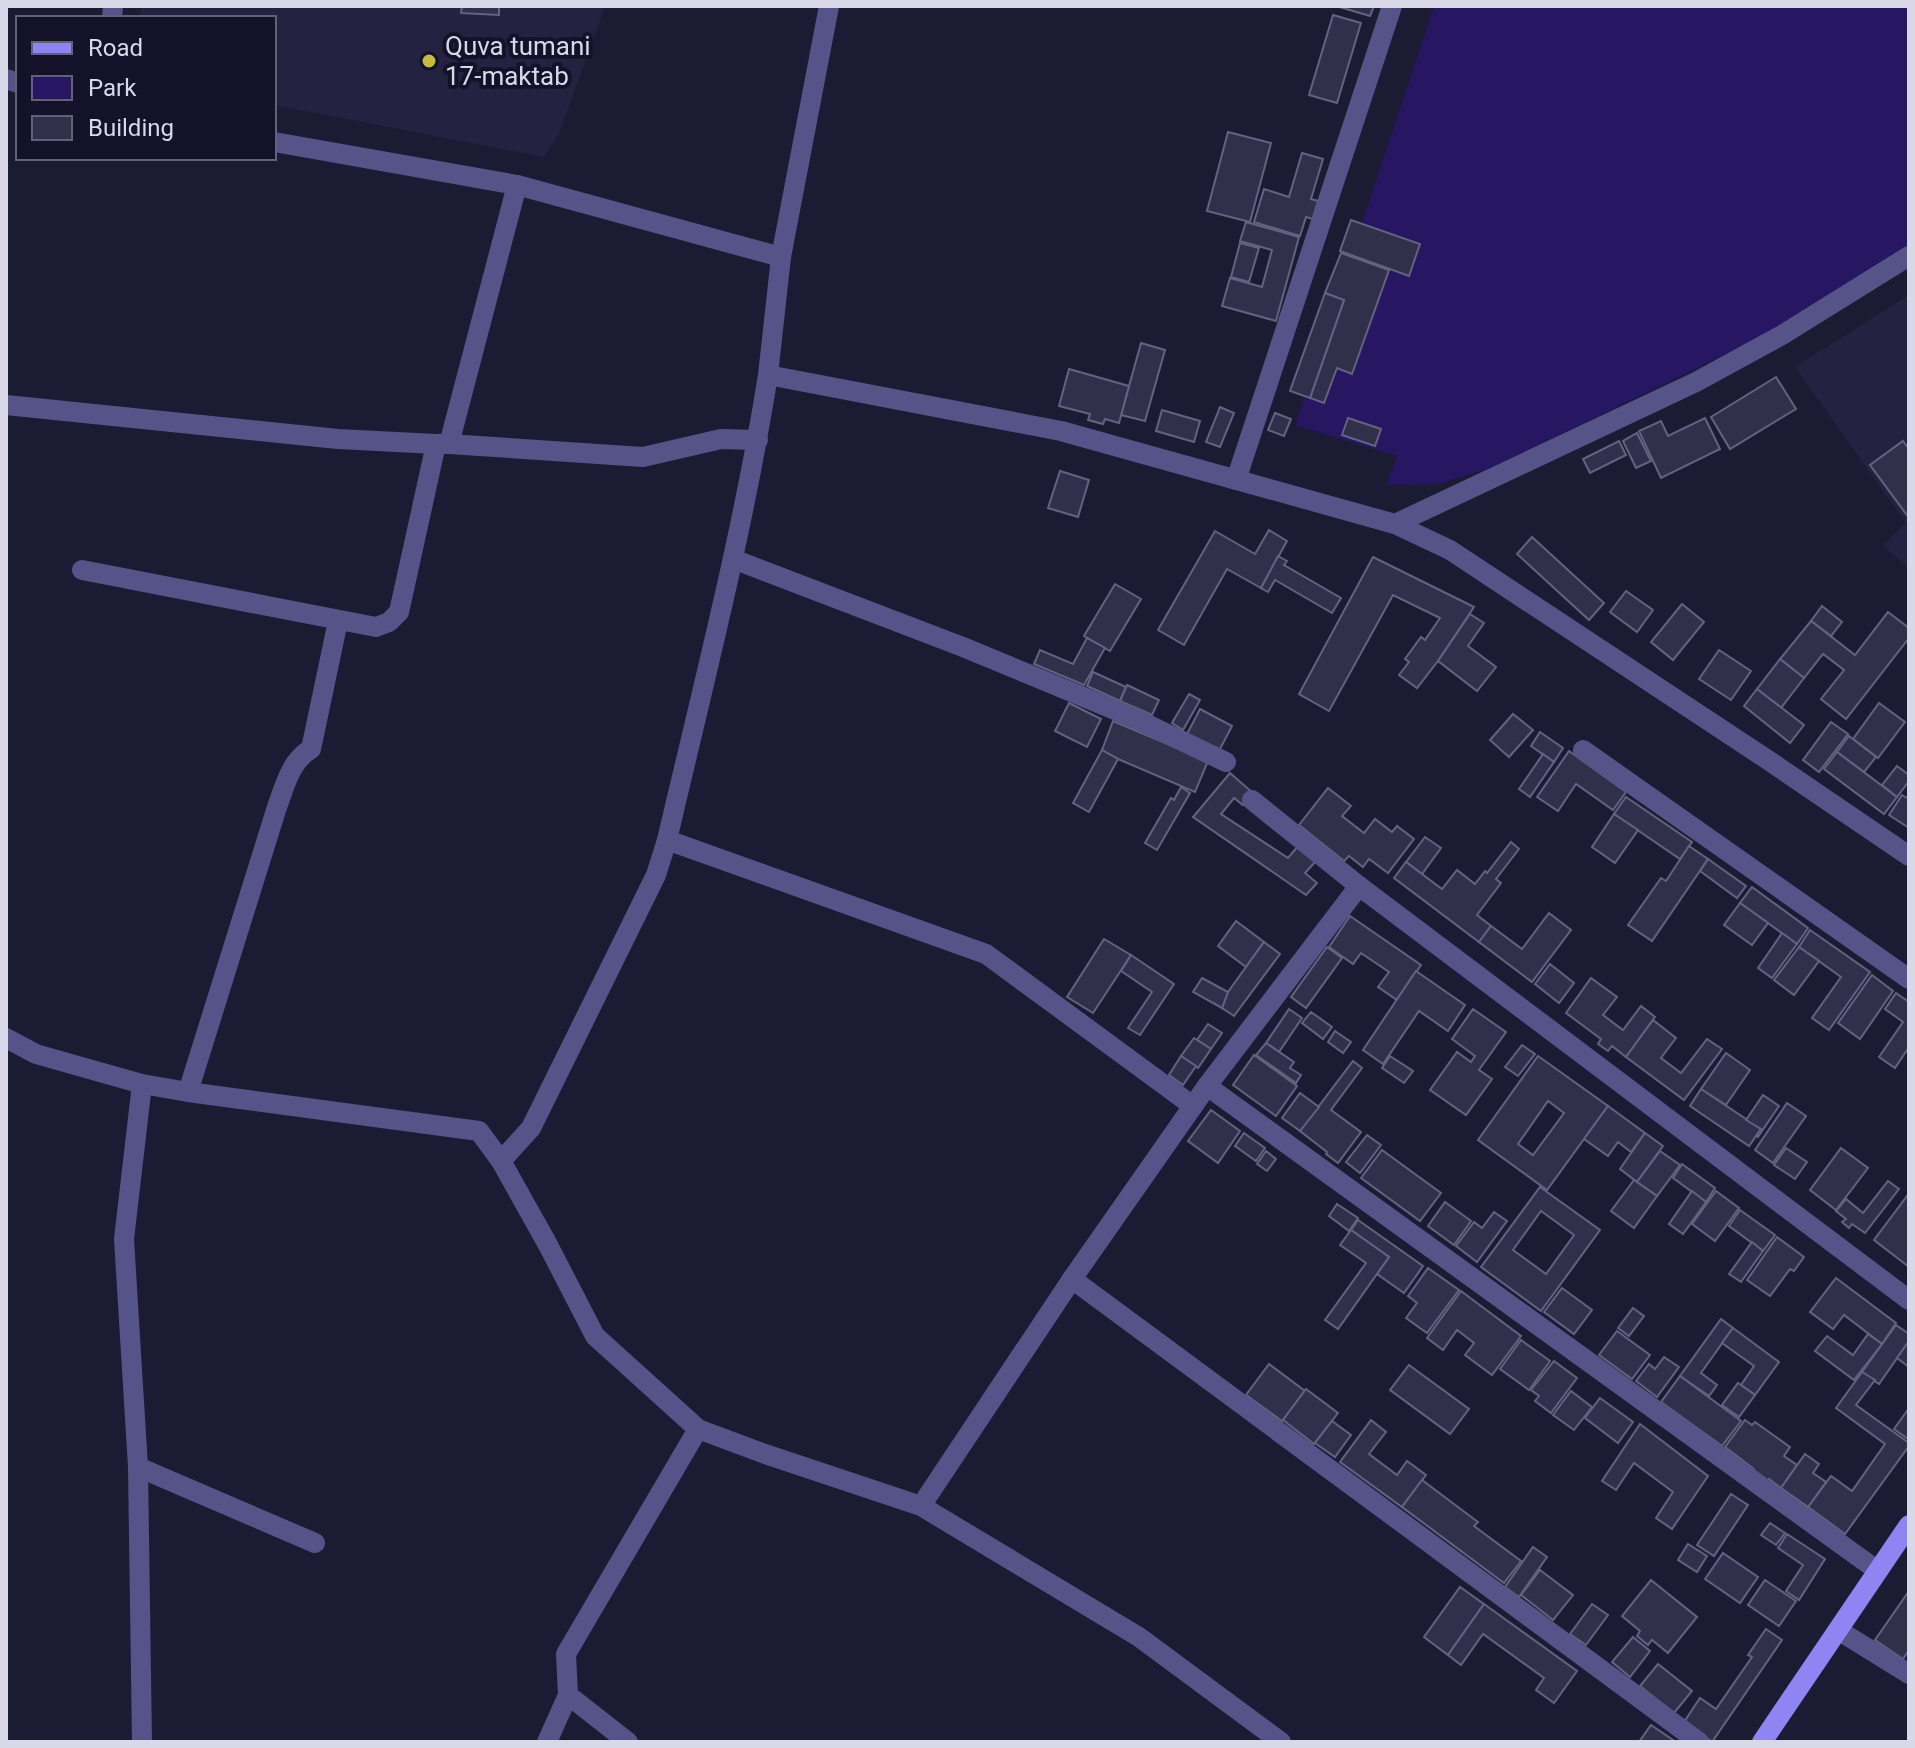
<svg xmlns="http://www.w3.org/2000/svg" width="1915" height="1748" viewBox="0 0 1915 1748" font-family="Roboto,sans-serif">
<rect width="100%" height="100%" fill="#1c1b34"/>
<!-- built -->
<g fill="#242241">
<path d="M141,6H605L559,134L544,157L274,105V18H140Z"/>
<path d="M1909,295V569L1883,545L1906,523L1795,367Z"/>
</g>
<!-- green -->
<path fill="#271662" d="M1434,6H1909V246L1771,332L1491,468L1438,484L1386,485L1397,456L1295,425Z"/>
<!-- building -->
<g fill="#31304a" stroke="#636381" stroke-width="2" fill-rule="evenodd">
<path d="M462,6H499V15L461,13Z"/>
<path d="M1336,6H1374L1370,16Z"/>
<path d="M1333,15L1361,23L1337,103L1309,95Z"/>
<path d="M1228,132L1271,143L1250,222L1207,211Z"/>
<path d="M1302,153L1323,159L1311,199L1318,201L1313,219L1306,217L1300,236L1254,222L1264,189L1289,197Z"/>
<path d="M1351,220L1420,244L1409,276L1340,251Z"/>
<path d="M1246,222L1299,237L1276,321L1222,306L1230,278L1262,287L1272,250L1240,241Z"/>
<path d="M1240,243L1259,248L1249,282L1231,277Z"/>
<path d="M1341,253L1389,270L1352,374L1337,368L1324,403L1310,398L1344,300L1325,293Z"/>
<path d="M1325,293L1344,300L1310,398L1290,391Z"/>
<path d="M1141,343L1165,350L1145,421L1121,415Z"/>
<path d="M1069,369L1129,386L1119,423L1105,419L1103,424L1088,420L1090,414L1059,406Z"/>
<path d="M1776,377L1796,409L1730,449L1711,417Z"/>
<path d="M1220,407L1234,413L1220,447L1206,442Z"/>
<path d="M1162,410L1200,421L1194,442L1156,431Z"/>
<path d="M1275,413L1291,419L1284,436L1268,430Z"/>
<path d="M1348,418L1381,429L1375,446L1342,435Z"/>
<path d="M1705,418L1720,449L1661,478L1639,431L1661,421L1668,436Z"/>
<path d="M1637,433L1651,461L1636,468L1623,441Z"/>
<path d="M1619,441L1626,455L1590,473L1583,459Z"/>
<path d="M1903,441L1909,449V518L1870,465Z"/>
<path d="M1060,471L1089,480L1078,517L1048,508Z"/>
<path d="M1269,530L1287,541L1261,588L1227,569L1184,645L1158,630L1215,531L1255,554Z"/>
<path d="M1532,537L1604,603L1589,620L1517,554Z"/>
<path d="M1278,556L1287,561L1284,565L1341,598L1332,613L1275,580L1268,592L1261,588Z"/>
<path d="M1373,557L1474,607L1438,661L1417,688L1399,675L1409,662L1405,659L1421,637L1425,640L1440,618L1393,595L1329,711L1299,694Z"/>
<path d="M1115,584L1141,599L1110,651L1084,636Z"/>
<path d="M1626,591L1653,610L1637,632L1610,612Z"/>
<path d="M1682,604L1704,622L1673,660L1651,642Z"/>
<path d="M1822,606L1842,622L1831,636L1811,621Z"/>
<path d="M1888,612L1909,628V638L1846,719L1821,699L1844,670L1823,654L1804,678L1780,659L1811,621L1855,655Z"/>
<path d="M1470,614L1484,623L1468,646L1496,667L1477,691L1438,661Z"/>
<path d="M1087,638L1105,648L1084,685L1034,664L1040,650L1073,664Z"/>
<path d="M1719,650L1751,671L1731,700L1699,679Z"/>
<path d="M1780,659L1804,678L1781,708L1757,689Z"/>
<path d="M1093,672L1126,687L1120,701L1087,686Z"/>
<path d="M1127,685L1159,700L1152,715L1120,701Z"/>
<path d="M1757,689L1804,725L1790,743L1744,706Z"/>
<path d="M1189,694L1200,700L1183,730L1172,723Z"/>
<path d="M1069,703L1101,719L1087,747L1055,731Z"/>
<path d="M1879,703L1905,722L1878,758L1853,739Z"/>
<path d="M1200,709L1232,726L1219,751L1187,734Z"/>
<path d="M1513,714L1533,730L1509,757L1490,740Z"/>
<path d="M1113,721L1208,761L1195,792L1118,759L1102,750Z"/>
<path d="M1831,722L1848,734L1819,772L1803,760Z"/>
<path d="M1540,732L1563,748L1554,762L1531,746Z"/>
<path d="M1849,736L1876,757L1864,772L1837,752Z"/>
<path d="M1102,750L1118,759L1089,812L1073,803Z"/>
<path d="M1569,751L1626,792L1613,810L1576,784L1558,811L1537,797Z"/>
<path d="M1837,752L1897,797L1884,814L1824,769Z"/>
<path d="M1543,754L1554,762L1530,797L1519,789Z"/>
<path d="M1897,766L1909,775V781L1897,797L1882,785Z"/>
<path d="M1230,773L1253,793L1243,805L1234,798L1221,814L1288,858L1299,845L1317,860L1305,873L1317,883L1306,895L1193,817Z"/>
<path d="M1181,787L1190,793L1157,850L1145,843L1171,798L1174,800Z"/>
<path d="M1328,788L1351,806L1342,816L1364,833L1375,819L1392,832L1397,826L1414,839L1388,873L1369,859L1363,867L1349,856L1344,861L1299,825Z"/>
<path d="M1902,795L1909,799V828L1889,815Z"/>
<path d="M1626,797L1692,842L1680,859L1614,814Z"/>
<path d="M1614,814L1638,830L1615,863L1592,847Z"/>
<path d="M1425,837L1441,848L1422,874L1406,862Z"/>
<path d="M1511,842L1519,849L1496,879L1501,883L1477,915L1491,926L1479,942L1394,878L1406,862L1442,889L1457,870L1475,884L1485,871L1487,873Z"/>
<path d="M1689,846L1708,859L1652,941L1628,925L1661,878L1666,881Z"/>
<path d="M1708,859L1746,886L1737,898L1700,871Z"/>
<path d="M1752,887L1808,928L1797,944L1740,903Z"/>
<path d="M1740,903L1768,923L1752,945L1724,925Z"/>
<path d="M1549,913L1571,930L1532,982L1479,942L1491,926L1522,949Z"/>
<path d="M1350,916L1421,965L1397,1000L1378,987L1389,972L1361,953L1353,964L1329,947Z"/>
<path d="M1236,921L1264,942L1246,967L1218,946Z"/>
<path d="M1810,930L1870,972L1829,1030L1812,1018L1841,977L1799,947Z"/>
<path d="M1782,933L1797,944L1772,978L1758,968Z"/>
<path d="M1104,939L1131,955L1093,1013L1067,997Z"/>
<path d="M1264,942L1280,954L1234,1016L1222,1008L1228,992Z"/>
<path d="M1327,947L1342,958L1306,1008L1291,997Z"/>
<path d="M1799,947L1819,961L1794,995L1774,980Z"/>
<path d="M1131,955L1174,984L1140,1035L1128,1028L1152,992L1121,971Z"/>
<path d="M1550,964L1574,983L1559,1003L1535,984Z"/>
<path d="M1416,971L1465,1005L1448,1031L1419,1011L1383,1064L1363,1050Z"/>
<path d="M1872,975L1893,991L1860,1039L1838,1023Z"/>
<path d="M1202,978L1228,992L1222,1008L1193,992Z"/>
<path d="M1591,978L1617,997L1603,1015L1623,1030L1641,1006L1655,1017L1626,1057L1612,1046L1608,1051L1598,1044L1601,1039L1566,1013Z"/>
<path d="M1896,993L1909,1002V1047L1895,1068L1879,1057L1903,1022L1885,1009Z"/>
<path d="M1289,1009L1302,1018L1279,1052L1266,1043Z"/>
<path d="M1473,1009L1506,1032L1479,1070L1492,1079L1466,1115L1430,1090L1457,1052L1471,1062L1475,1056L1452,1039Z"/>
<path d="M1311,1012L1332,1027L1323,1039L1302,1023Z"/>
<path d="M1653,1020L1676,1038L1661,1058L1681,1073L1707,1039L1722,1049L1684,1100L1626,1057Z"/>
<path d="M1208,1024L1222,1033L1211,1049L1197,1040Z"/>
<path d="M1335,1031L1351,1042L1343,1053L1328,1042Z"/>
<path d="M1194,1038L1211,1049L1198,1068L1181,1056Z"/>
<path d="M1266,1043L1294,1062L1290,1068L1301,1075L1296,1083L1256,1055Z"/>
<path d="M1522,1045L1535,1054L1518,1076L1505,1067Z"/>
<path d="M1726,1053L1750,1070L1726,1105L1701,1089Z"/>
<path d="M1254,1055L1297,1086L1276,1116L1233,1085Z"/>
<path d="M1181,1056L1196,1066L1183,1085L1169,1075Z"/>
<path d="M1390,1056L1413,1071L1404,1083L1382,1068Z"/>
<path d="M1538,1056L1608,1106L1547,1190L1478,1140ZM1548,1101L1564,1113L1533,1155L1518,1144Z"/>
<path d="M1353,1061L1362,1068L1331,1110L1361,1132L1338,1163L1326,1154L1327,1152L1300,1131Z"/>
<path d="M1701,1089L1761,1129L1749,1146L1690,1106Z"/>
<path d="M1300,1093L1319,1107L1300,1131L1282,1118Z"/>
<path d="M1763,1095L1779,1106L1758,1137L1756,1136L1761,1129L1746,1120Z"/>
<path d="M1787,1103L1806,1116L1773,1163L1755,1150Z"/>
<path d="M1608,1106L1645,1133L1631,1152L1618,1142L1608,1156L1584,1139Z"/>
<path d="M1211,1110L1240,1131L1218,1163L1188,1141Z"/>
<path d="M1244,1133L1265,1148L1256,1161L1235,1146Z"/>
<path d="M1645,1133L1663,1146L1637,1182L1620,1169Z"/>
<path d="M1367,1135L1381,1145L1360,1173L1346,1162Z"/>
<path d="M1786,1148L1807,1162L1795,1179L1774,1165Z"/>
<path d="M1841,1148L1868,1168L1836,1210L1810,1190Z"/>
<path d="M1382,1150L1441,1193L1420,1221L1361,1178Z"/>
<path d="M1266,1151L1276,1159L1267,1171L1257,1164Z"/>
<path d="M1660,1151L1680,1165L1657,1196L1637,1182Z"/>
<path d="M1682,1164L1715,1188L1706,1202L1673,1178Z"/>
<path d="M1634,1180L1657,1196L1634,1228L1611,1211Z"/>
<path d="M1888,1181L1899,1189L1865,1233L1852,1224L1849,1228L1842,1222L1846,1219L1836,1211L1846,1199L1863,1213Z"/>
<path d="M1540,1187L1600,1230L1541,1311L1481,1267ZM1541,1211L1574,1235L1546,1274L1513,1250Z"/>
<path d="M1692,1191L1706,1202L1683,1234L1669,1224Z"/>
<path d="M1716,1191L1739,1208L1715,1241L1692,1224Z"/>
<path d="M1907,1196L1909,1198V1267L1874,1240Z"/>
<path d="M1445,1202L1471,1221L1454,1245L1428,1226Z"/>
<path d="M1337,1204L1358,1218L1349,1231L1329,1216Z"/>
<path d="M1740,1210L1775,1235L1763,1251L1729,1226Z"/>
<path d="M1494,1212L1507,1221L1477,1262L1456,1246L1474,1222L1482,1228Z"/>
<path d="M1358,1220L1423,1266L1404,1293L1377,1274L1389,1257L1351,1230Z"/>
<path d="M1351,1230L1389,1257L1338,1329L1325,1320L1366,1263L1340,1245Z"/>
<path d="M1777,1237L1804,1257L1794,1271L1790,1269L1770,1296L1747,1280Z"/>
<path d="M1752,1242L1763,1251L1741,1282L1729,1274Z"/>
<path d="M1428,1268L1459,1290L1427,1333L1406,1318L1417,1303L1408,1296Z"/>
<path d="M1836,1278L1896,1323L1882,1344L1844,1315L1833,1329L1810,1312Z"/>
<path d="M1562,1288L1592,1310L1574,1334L1544,1312Z"/>
<path d="M1461,1291L1521,1336L1492,1375L1465,1355L1474,1343L1457,1330L1443,1350L1427,1338Z"/>
<path d="M1633,1308L1644,1316L1629,1336L1618,1328Z"/>
<path d="M1721,1319L1733,1328L1701,1373L1717,1385L1709,1396L1680,1376Z"/>
<path d="M1896,1325L1909,1334V1341L1879,1384L1862,1372Z"/>
<path d="M1733,1328L1779,1362L1755,1395L1741,1385L1754,1366L1722,1343Z"/>
<path d="M1617,1331L1650,1355L1632,1379L1599,1355Z"/>
<path d="M1868,1334L1882,1344L1854,1380L1815,1351L1827,1336L1853,1355Z"/>
<path d="M1521,1340L1550,1361L1529,1390L1500,1369Z"/>
<path d="M1909,1341V1367L1897,1358Z"/>
<path d="M1664,1357L1679,1367L1657,1397L1636,1381L1649,1364L1655,1369Z"/>
<path d="M1554,1361L1577,1378L1551,1413L1535,1401L1539,1396L1531,1390Z"/>
<path d="M1269,1364L1305,1391L1282,1421L1246,1395Z"/>
<path d="M1409,1365L1469,1409L1450,1434L1390,1390Z"/>
<path d="M1862,1372L1875,1380L1856,1405L1909,1443V1446L1845,1534L1808,1507L1831,1476L1852,1491L1885,1444L1836,1408Z"/>
<path d="M1680,1376L1741,1421L1722,1446L1661,1402Z"/>
<path d="M1738,1383L1755,1395L1739,1417L1722,1405Z"/>
<path d="M1306,1389L1338,1413L1314,1444L1283,1420Z"/>
<path d="M1571,1391L1592,1407L1574,1430L1553,1415Z"/>
<path d="M1600,1398L1633,1422L1618,1443L1585,1418Z"/>
<path d="M1909,1408V1437L1908,1439L1894,1429Z"/>
<path d="M1371,1420L1386,1432L1369,1454L1397,1475L1407,1461L1426,1475L1402,1507L1340,1462Z"/>
<path d="M1745,1420L1752,1425L1755,1422L1790,1447L1784,1456L1797,1465L1781,1488L1769,1479L1766,1484L1752,1473L1754,1469L1725,1447Z"/>
<path d="M1332,1421L1351,1435L1335,1457L1315,1443Z"/>
<path d="M1640,1424L1708,1476L1672,1529L1656,1518L1673,1492L1634,1463L1616,1490L1602,1481Z"/>
<path d="M1805,1454L1819,1464L1813,1473L1826,1482L1808,1507L1781,1488Z"/>
<path d="M1422,1480L1478,1522L1474,1526L1521,1561L1504,1583L1402,1507Z"/>
<path d="M1731,1494L1748,1505L1714,1556L1697,1545Z"/>
<path d="M1770,1523L1785,1533L1776,1545L1761,1535Z"/>
<path d="M1787,1534L1825,1559L1799,1600L1786,1591L1803,1565L1778,1548Z"/>
<path d="M1688,1544L1707,1556L1697,1572L1678,1560Z"/>
<path d="M1533,1547L1547,1557L1519,1597L1505,1587Z"/>
<path d="M1723,1553L1758,1577L1740,1603L1705,1579Z"/>
<path d="M1540,1570L1573,1595L1553,1620L1521,1595Z"/>
<path d="M1651,1580L1697,1617L1668,1653L1652,1640L1648,1645L1637,1636L1640,1631L1622,1616Z"/>
<path d="M1765,1580L1796,1601L1779,1626L1748,1605Z"/>
<path d="M1460,1587L1484,1604L1448,1655L1424,1637Z"/>
<path d="M1909,1591V1650L1903,1659L1875,1640Z"/>
<path d="M1484,1604L1577,1671L1554,1703L1536,1690L1544,1678L1483,1634L1461,1665L1448,1655Z"/>
<path d="M1592,1604L1608,1615L1586,1645L1570,1634Z"/>
<path d="M1766,1629L1782,1640L1712,1742L1684,1722L1700,1698L1716,1709L1752,1657L1748,1655Z"/>
<path d="M1633,1637L1650,1651L1630,1677L1612,1662Z"/>
<path d="M1658,1664L1692,1691L1674,1713L1640,1686Z"/>
<path d="M1651,1725L1676,1742H1639Z"/>
</g>
<g fill="none" stroke-linecap="round" stroke-linejoin="round">
<!-- minor -->
<g stroke="#565388" stroke-width="20">
<path d="M829,6L781,257L768,375L1061,431L1395,524L1450,550L1765,758L1909,856"/>
<path d="M112,18L113,6"/>
<path d="M6,79L18,83"/>
<path d="M274,142L517,185L781,257"/>
<path d="M6,405L338,439L436,444L399,612L389,622L376,627L82,570"/>
<path d="M436,444H449L643,457L721,439L758,440"/>
<path d="M449,444L517,185"/>
<path d="M1236,480L1392,6"/>
<path d="M1395,524L1696,382L1782,335L1909,256"/>
<path d="M733,559L963,647L1132,717L1226,762"/>
<path d="M1583,750L1909,979"/>
<path d="M1252,800L1359,886"/>
<path d="M667,840L986,954L1193,1106"/>
<path d="M6,1038L36,1054L142,1084L188,1092L479,1131L501,1161L548,1245L595,1336L698,1429L765,1454L921,1506L1139,1637L1281,1742"/>
<path d="M142,1084L124,1239L138,1467L142,1742"/>
<path d="M1207,1086L1878,1571"/>
<path d="M188,1092L277,807C285,786 290,761 311,749L338,621"/>
<path d="M501,1161L531,1128L656,875L667,840C703,686 743,532 768,375"/>
<path d="M1072,1279L1699,1742"/>
<path d="M138,1467L315,1543"/>
<path d="M921,1506L1072,1279L1207,1086L1359,886L1909,1300"/>
<path d="M1838,1630L1909,1674"/>
<path d="M568,1695L628,1742"/>
<path d="M547,1742L568,1695L566,1654L698,1429"/>
</g>
<!-- major -->
<path stroke="#8e85f3" stroke-width="20" d="M1762,1742L1909,1525"/>
</g>
<!-- markers -->
<circle fill="#c5bc3d" stroke="#14122a" stroke-width="3" cx="429" cy="61" r="8"/>
<g text-anchor="middle" dominant-baseline="central" stroke-width="8" stroke-linejoin="round" paint-order="stroke">
<!-- poi labels -->
<g font-size="26" fill="#d8d8e9" stroke="#14122a" text-anchor="start">
<text x="445" y="46">Quva tumani<tspan x="445" dy="30">17-maktab</tspan></text>
</g>
</g>
<!-- border -->
<rect width="1915" height="1748" fill="none" stroke="#d8d8e9" stroke-width="16"/>
<!-- legend -->
<rect x="16" y="16" width="260" height="144" fill="#14122a" stroke="#626176" stroke-width="2"/>
<rect x="32" y="42" width="40" height="12" fill="#8e85f3" stroke="#626176" stroke-width="2"/>
<text x="88" y="56" font-size="24" fill="#d8d8e9">Road</text>
<rect x="32" y="76" width="40" height="24" fill="#271662" stroke="#626176" stroke-width="2"/>
<text x="88" y="96" font-size="24" fill="#d8d8e9">Park</text>
<rect x="32" y="116" width="40" height="24" fill="#31304a" stroke="#626176" stroke-width="2"/>
<text x="88" y="136" font-size="24" fill="#d8d8e9">Building</text>
</svg>
